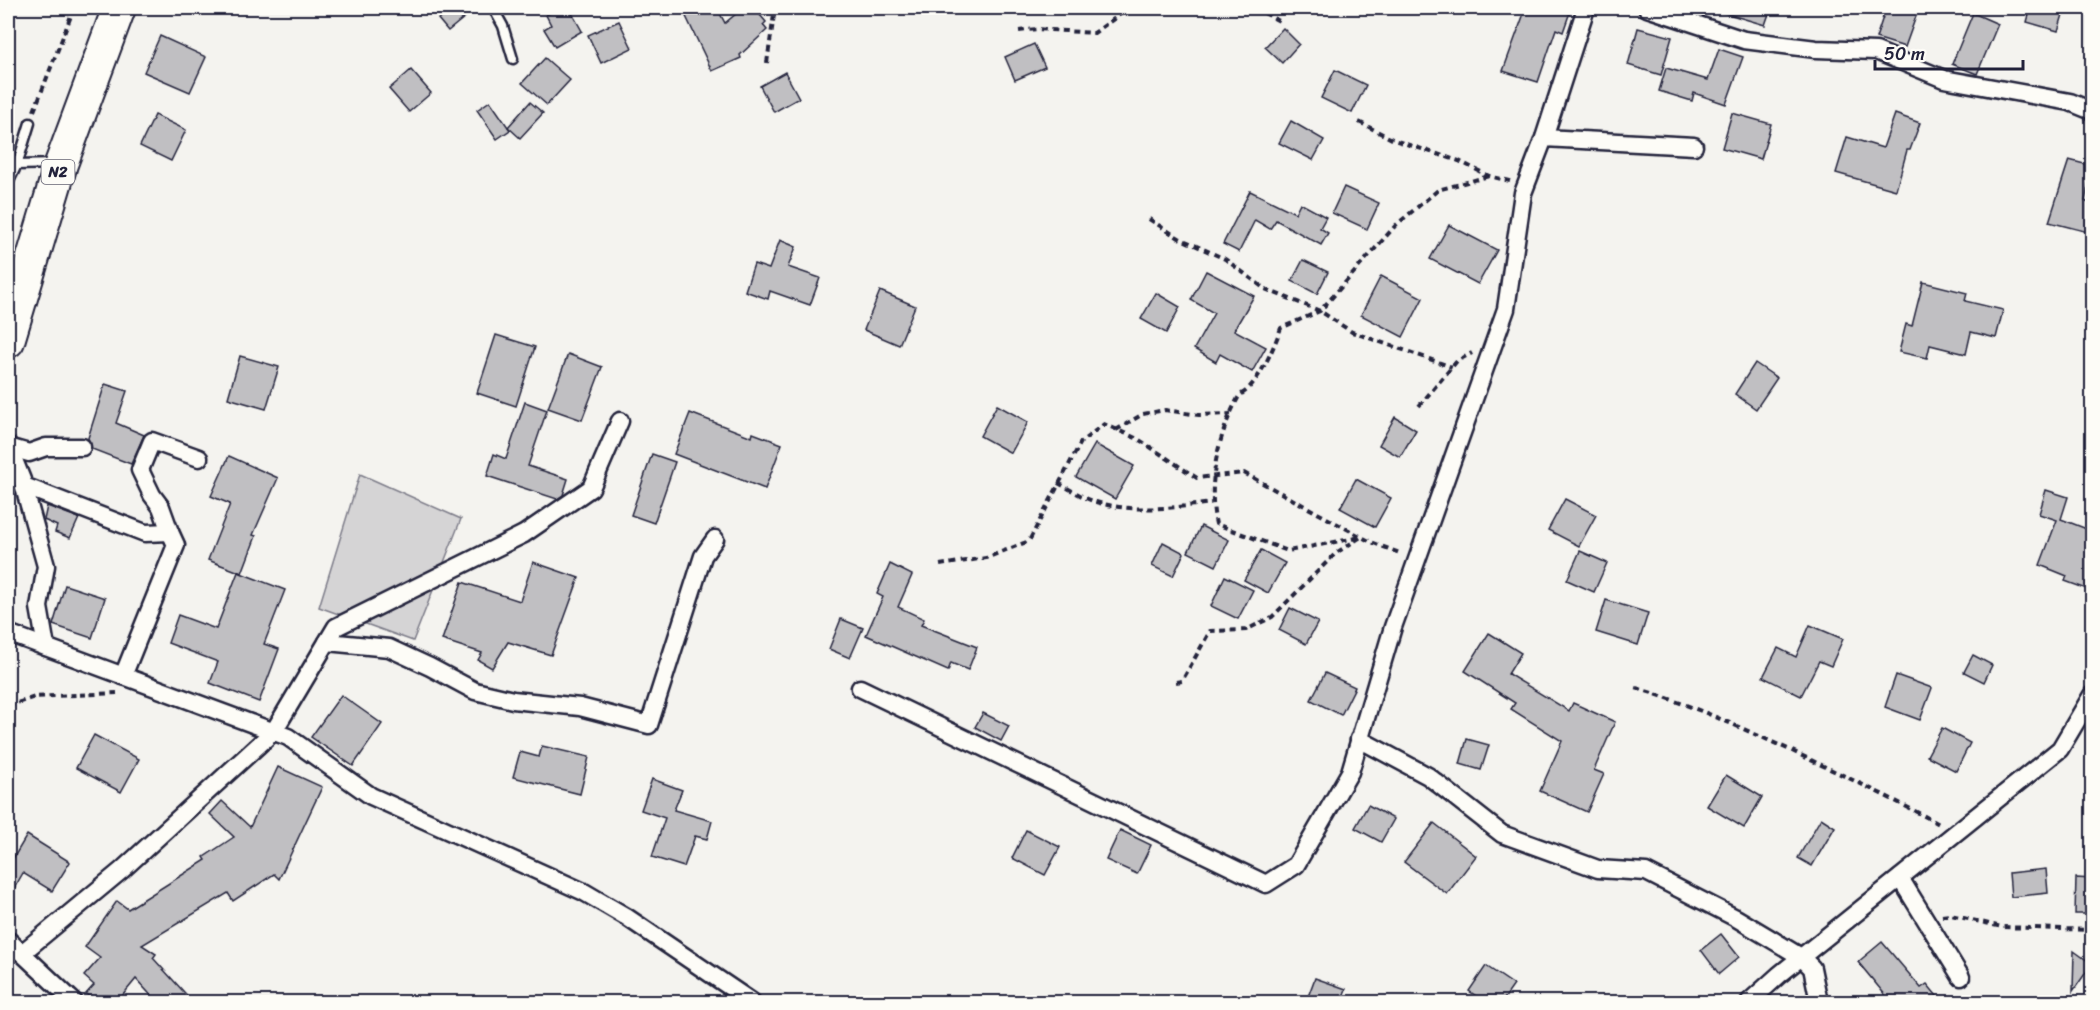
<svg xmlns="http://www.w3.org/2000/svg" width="2100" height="1010" viewBox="0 0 2100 1010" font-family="Sriracha,sans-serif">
<rect width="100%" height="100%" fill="#f4f3ef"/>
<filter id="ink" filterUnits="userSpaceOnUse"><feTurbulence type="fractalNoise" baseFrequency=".0167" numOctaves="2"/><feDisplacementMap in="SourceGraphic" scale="12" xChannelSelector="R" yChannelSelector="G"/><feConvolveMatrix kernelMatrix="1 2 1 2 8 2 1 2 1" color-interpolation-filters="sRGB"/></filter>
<g filter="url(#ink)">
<!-- green -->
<path fill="#d5d4d5" stroke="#7c7b88" stroke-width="1.5" d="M360,474L461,519L413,641L319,607Z"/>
<!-- building -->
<g fill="#c0bfc2" stroke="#22223b" stroke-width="1.5">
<path d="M452,8H476L448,31L438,19Z"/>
<path d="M560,8H569L582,31L555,47L544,29L551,25L546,15Z"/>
<path d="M682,8H717L725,23L743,8H754L766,22L763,25L767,30L740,55L741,58L712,71Z"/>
<path d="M1526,8H1556L1570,12L1563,32L1556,29L1538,82L1503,71Z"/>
<path d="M1721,8H1771L1765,25L1721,12Z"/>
<path d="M1886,8H1919L1905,47L1876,38Z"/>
<path d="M2031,8H2065L2058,31L2027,22Z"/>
<path d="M1973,13L1998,24L1977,74L1952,64Z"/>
<path d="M619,21L632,48L601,63L588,35Z"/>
<path d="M1283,28L1299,44L1282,63L1265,47Z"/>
<path d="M1638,28L1672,37L1661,75L1628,65Z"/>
<path d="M160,36L206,57L190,92L144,72Z"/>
<path d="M1034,44L1045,67L1015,80L1005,57Z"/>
<path d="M1719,49L1743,57L1726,104L1694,93L1692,101L1659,91L1666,68L1708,80Z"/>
<path d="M545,58L570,80L547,105L522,83Z"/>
<path d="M411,70L431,93L409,112L389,89Z"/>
<path d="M1335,70L1366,85L1352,113L1321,98Z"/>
<path d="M785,72L799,98L774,112L760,86Z"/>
<path d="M490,101L510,130L497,139L477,110Z"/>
<path d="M530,102L543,113L520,138L508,127Z"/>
<path d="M1732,113L1771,124L1761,159L1722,148Z"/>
<path d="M1895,114L1920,123L1910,150H1907L1896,190L1836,173L1847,137L1883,148Z"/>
<path d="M155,115L186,130L171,161L140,146Z"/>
<path d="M1291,121L1324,140L1313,160L1279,143Z"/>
<path d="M2069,160L2092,166L2085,201L2092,205V233L2049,222Z"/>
<path d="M1344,187L1379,203L1367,229L1332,213Z"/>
<path d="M1250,191L1295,213L1300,203L1326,217L1320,228L1328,233L1321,245L1276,220L1270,229L1255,220L1239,252L1223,244Z"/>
<path d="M1449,225L1497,250L1478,284L1430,259Z"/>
<path d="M780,240L796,247L788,267L820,278L810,305L770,291L768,299L745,291L754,264L769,269Z"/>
<path d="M1303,260L1328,272L1317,294L1292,281Z"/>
<path d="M1206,271L1254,296L1234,330L1266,347L1252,372L1220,354L1216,362L1194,349L1214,313L1191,300Z"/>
<path d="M1381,276L1423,298L1403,337L1361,315Z"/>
<path d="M1923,282L1967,293L1965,301L2003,310L1996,338L1971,332L1966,354L1930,345L1927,358L1899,352L1906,324L1912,326Z"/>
<path d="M880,291L915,306L899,345L864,330Z"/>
<path d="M1156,293L1180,307L1166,333L1141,319Z"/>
<path d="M496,335L535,347L516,406L477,393Z"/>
<path d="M568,354L602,367L582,420L548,408Z"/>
<path d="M240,356L279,367L266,409L228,398Z"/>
<path d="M1755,363L1777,378L1756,409L1735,394Z"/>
<path d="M105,384L127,391L116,423L144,435L131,464L92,449L88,438Z"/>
<path d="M525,402L547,410L528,466L568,479L563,495L557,499L487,476L494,454L506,459Z"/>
<path d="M997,405L1028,422L1011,453L980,436Z"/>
<path d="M690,413L752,437L753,433L782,444L765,489L674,454Z"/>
<path d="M1395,417L1416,430L1400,457L1379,445Z"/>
<path d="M1095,444L1134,466L1115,499L1076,477Z"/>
<path d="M652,454L675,462L654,523L631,515Z"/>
<path d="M229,456L278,478L253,535L256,536L242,573L208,560L230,504L211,496Z"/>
<path d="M1356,479L1391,498L1375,527L1340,508Z"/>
<path d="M2046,490L2068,497L2061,519L2092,531V591L2065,581L2067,576L2040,565L2057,520L2039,514Z"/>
<path d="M1565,499L1596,515L1579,546L1548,530Z"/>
<path d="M47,506L79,518L70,538L55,532L57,526L44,520Z"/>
<path d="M1201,526L1229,540L1216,566L1188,552Z"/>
<path d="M1163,542L1184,553L1173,576L1152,566Z"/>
<path d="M1261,550L1285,563L1268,593L1244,580Z"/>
<path d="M1580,551L1607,563L1594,592L1567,580Z"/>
<path d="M533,562L579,578L551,655L508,642L492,668L478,660L482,653L442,640L462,582L520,601Z"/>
<path d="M890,564L912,575L898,607L924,619L921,625L977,647L968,670L951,663L948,671L866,635L883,597L877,594Z"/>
<path d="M238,572L285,590L264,644L279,649L259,702L210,683L218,662L168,643L178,615L216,629Z"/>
<path d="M1225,576L1253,590L1238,619L1211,606Z"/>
<path d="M65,585L105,598L92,638L53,625Z"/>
<path d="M1606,600L1648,613L1638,645L1596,632Z"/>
<path d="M1290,608L1318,622L1306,644L1279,630Z"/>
<path d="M841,619L863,628L850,658L829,649Z"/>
<path d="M1810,625L1843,639L1831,666L1819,661L1801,696L1763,677L1778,648L1796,657Z"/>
<path d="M1489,633L1521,653L1508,674L1569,711L1573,703L1615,722L1594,770L1604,774L1587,812L1540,791L1562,741L1511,709L1515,703L1465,671Z"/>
<path d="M1973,655L1992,665L1984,682L1964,672Z"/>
<path d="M1325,673L1355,687L1341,715L1311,700Z"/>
<path d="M1896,675L1932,688L1920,720L1885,707Z"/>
<path d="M341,695L382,724L353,766L311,737Z"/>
<path d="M983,713L1009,726L1001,741L975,727Z"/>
<path d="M1942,728L1970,743L1956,771L1927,756Z"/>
<path d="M94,735L139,759L121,792L76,768Z"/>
<path d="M1467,739L1489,745L1481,770L1460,764Z"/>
<path d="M542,746L589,757L580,794L513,777L520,752L539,757Z"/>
<path d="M278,767L322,787L279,879L274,874L233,901L228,893L142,945L156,954L153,958L193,1002H157L136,979L117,1002H96L86,994L94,985L84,976L100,958L85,947L117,901L128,909L206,860L204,857L234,837L210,814L222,801L250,827Z"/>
<path d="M1726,775L1762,797L1744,828L1707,806Z"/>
<path d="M652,779L682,790L674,810L712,821L707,839L695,836L684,867L652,857L665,818L641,810Z"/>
<path d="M1368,805L1394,819L1381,842L1355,828Z"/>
<path d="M1821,818L1835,827L1812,866L1798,858Z"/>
<path d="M1434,823L1476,856L1447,894L1404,862Z"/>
<path d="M1026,830L1060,847L1045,875L1012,858Z"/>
<path d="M1120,830L1151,845L1137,874L1106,860Z"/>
<path d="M27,835L70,862L52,891L23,873L8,899V867Z"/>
<path d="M2046,869L2048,893L2011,897L2009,873Z"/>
<path d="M2076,878L2092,879V914H2075Z"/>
<path d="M1721,934L1739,957L1719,974L1701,950Z"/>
<path d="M1882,942L1921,988L1927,984L1942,1002H1891L1858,962Z"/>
<path d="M2074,951L2092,964L2073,991Z"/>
<path d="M1486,966L1514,985L1502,1002H1485L1469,991Z"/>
<path d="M1315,978L1346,989L1341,1002H1306Z"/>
</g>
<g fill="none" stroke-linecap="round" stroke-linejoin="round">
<defs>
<g id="lane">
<path d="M493,8L503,26L513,59"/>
<path d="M17,165L30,123"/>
<path d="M8,183L17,165L55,164"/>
</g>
<g id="street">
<path d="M1647,8L1744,40L1816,49L1876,51L1944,79L2070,102L2092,111"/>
<path d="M1544,138L1694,146"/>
<path d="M8,445L22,480L46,566L39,607L46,647"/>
<path d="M8,447L29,453L46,447H82"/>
<path d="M24,486L145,533L170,532L161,507L152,495L140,470L152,441L199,458"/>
<path d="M8,633L288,737L371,796L584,892L625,916L752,1002"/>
<path d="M327,642L389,648L430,667L475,691L513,700L580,707L649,725L703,556L715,539"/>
<path d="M123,676L176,545L170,532"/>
<path d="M860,688L1266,884L1296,865L1350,772L1393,627L1506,309L1523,193L1544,138L1586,8"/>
<path d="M1359,739L1428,776L1502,834L1598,869L1646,872L1736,918L1801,957L1812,968L1819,1002"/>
<path d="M1900,878L1961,977"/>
<path d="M8,940L74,1002"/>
<path d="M22,953L122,870L274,731L336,627L524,534L591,488L620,421"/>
<path d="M1749,1002L1779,975L2060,749L2092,695"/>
</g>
<path id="highway" d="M8,341L61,164L119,8"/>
</defs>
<!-- lane casing -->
<use href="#lane" stroke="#22223b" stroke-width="13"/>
<!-- street casing -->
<use href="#street" stroke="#22223b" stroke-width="21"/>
<!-- highway casing -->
<use href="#highway" stroke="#22223b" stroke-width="36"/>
<!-- path -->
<g stroke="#22223b" stroke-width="4" stroke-dasharray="6 4.5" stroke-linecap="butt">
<path d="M1255,8L1279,21"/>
<path d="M1019,31L1037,29L1094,33L1129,8"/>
<path d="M767,63L775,8"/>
<path d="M34,111L74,8"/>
<path d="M1359,122L1394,140L1459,161L1489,176L1510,181"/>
<path d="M1149,219L1179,238L1225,259L1265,289L1320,311L1352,332L1452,367"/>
<path d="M1419,406L1457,361L1472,353"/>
<path d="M1116,430L1143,414L1165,410L1199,415L1231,414"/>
<path d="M1058,483C1070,489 1083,498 1096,502C1133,513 1174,508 1211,503"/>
<path d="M940,565L986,558L1029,541L1081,442L1104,424L1138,439L1197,478L1244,473L1371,542L1402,554"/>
<path d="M1176,682L1182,681L1210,631L1246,630L1272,617L1336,553L1361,537L1288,551L1216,524C1207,484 1218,435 1238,398C1240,394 1244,393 1248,389C1263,373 1273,349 1281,328L1320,311L1396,225L1438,190L1489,176"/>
<path d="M1636,688C1690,704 1739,727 1790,750C1840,774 1890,797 1939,824"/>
<path d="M8,706L35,697L117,693"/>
<path d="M1942,916L1951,915L2002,927L2092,930"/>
</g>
<!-- lane -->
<use href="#lane" stroke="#fdfcf7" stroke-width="8"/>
<!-- street -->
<use href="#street" stroke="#fdfcf7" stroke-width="16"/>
<!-- highway -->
<use href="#highway" stroke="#fdfcf7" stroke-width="32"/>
</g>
</g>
<g text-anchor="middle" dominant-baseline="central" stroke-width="5" stroke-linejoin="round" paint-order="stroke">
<!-- shield labels -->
<rect fill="#fdfcf7" stroke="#646373" stroke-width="1.5" x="41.5" y="160" width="33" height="24" rx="4.5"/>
<g font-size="15" font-weight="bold" fill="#22223b">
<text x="58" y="172">N2</text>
</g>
</g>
<!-- margin -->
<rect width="2100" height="1010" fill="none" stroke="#fdfcf7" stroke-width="30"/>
<rect x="15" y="15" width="2070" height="980" fill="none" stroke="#22223b" stroke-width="2" filter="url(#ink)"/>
<!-- scale -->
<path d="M1875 60v9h148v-9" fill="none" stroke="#22223b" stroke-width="3"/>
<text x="1884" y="60" font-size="18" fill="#22223b" stroke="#fdfcf7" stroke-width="4.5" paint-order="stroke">50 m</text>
</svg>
